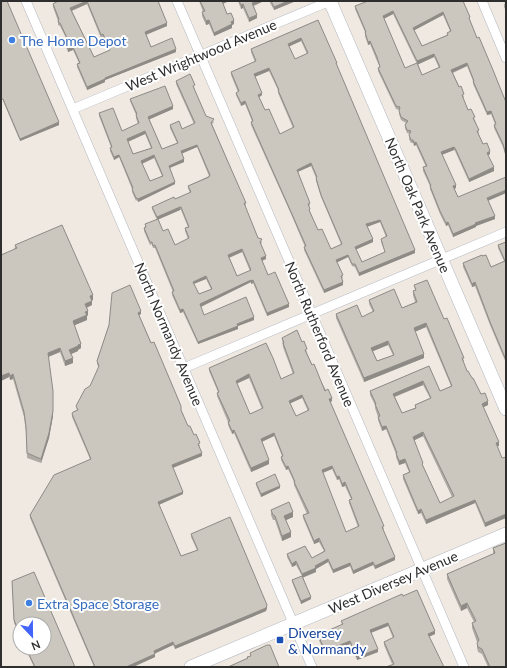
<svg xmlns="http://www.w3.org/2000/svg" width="507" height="668" viewBox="0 0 507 668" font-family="Lato,sans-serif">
<rect width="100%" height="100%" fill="#efe9e1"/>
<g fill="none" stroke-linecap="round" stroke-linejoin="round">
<defs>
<g id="street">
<path d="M26,1L312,667"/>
<path d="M177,1L464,667"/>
<path d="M482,1L506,58"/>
<path d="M73,109L330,1"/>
<path d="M184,368L506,232"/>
</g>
<g id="secondary">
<path d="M330,1L506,409"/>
<path d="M191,667L506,534"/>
</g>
</defs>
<!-- street casing -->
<use href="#street" stroke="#b4b7c1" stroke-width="10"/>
<!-- secondary casing -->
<use href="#secondary" stroke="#b4b7c1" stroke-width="14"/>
<!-- street -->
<use href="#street" stroke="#fff" stroke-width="9"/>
<!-- secondary -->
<use href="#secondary" stroke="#fff" stroke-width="13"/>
</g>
<!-- wall -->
<g fill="#afaba4" fill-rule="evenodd">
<path d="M1,1L59,125L20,141L3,101Z"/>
<path d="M57,1H158L167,26L146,35L151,47L176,52L105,80V82L87,90L77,67V64L79,63L73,50L68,52L64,42V39L66,38L60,26L58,25V21L53,7V4L57,2ZM87,4L101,38L103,37L109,51L94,57L72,11Z"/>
<path d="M199,1H229L223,4L227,14L234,24L232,25V28L214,36L209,24L206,25L202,16V12H203Z"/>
<path d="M238,1H264L254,6L257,18L249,22L243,8L241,9Z"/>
<path d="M269,1H296L274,10Z"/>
<path d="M463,1L470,20V21L477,38L506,102V158L503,147L494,128V125L495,124L491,114L487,115L473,84V81L467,66L453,73L464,97L463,98L468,110L475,120L479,133H478L483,144L490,154L488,155L494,171L469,182L455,151L454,150L442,155L456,188L454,189L458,197L506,193L488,201L495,219L476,226V227L453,237L448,225L446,226L440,214L430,189V186L423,171V167H426L416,145L414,146L413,143H411L409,139L410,134L407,133L405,128V125L406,123L401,120L399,114V110L396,109L378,71V68L380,67L377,61L370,44L368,45L365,36V32L355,9V6ZM393,14L417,64L405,68L384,19ZM443,15L450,31L447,33V35L422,46L414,30ZM434,57L439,68L422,75L418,64Z"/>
<path d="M504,1H506V11L504,7V4H505Z"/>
<path d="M318,20L415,253L359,276L355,267L352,266L348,257L337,262L343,278H342L343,285L324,293L304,250V247H305L291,214L251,125V122L252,121L245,104L241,106L236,95V93L238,92L231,75V72L255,62L251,52V49ZM301,41L307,54L295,59L289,46ZM269,71L278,90V93L293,128L280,134L265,110L259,97L262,95L255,77ZM311,166L316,178V181L321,197L341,244L331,249L318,230L310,212L309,206L310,205L298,172ZM380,222L386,237L381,239V242L385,252L362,262L356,249L373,242L367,227Z"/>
<path d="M176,81L195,88L194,89L206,116L214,122L212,124L246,205L245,206L258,238L262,242L261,244L266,259L262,261L268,275L289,307L267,316L253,283L251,284V282L201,307L204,315L254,320L238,326V329L198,344L183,312L180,313L172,295V292H173L155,248H153L152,244L150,245L144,231V228L145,227V224L157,220L152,209V207L175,199L190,193L188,188V186L209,176L197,147L182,153L184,162L170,168L175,184L138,202L137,200L136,201L132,192V189L119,157L114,160L110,151V148L111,147L99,116V113L122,131L138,124L136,118V115L130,101V99L173,109L149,119L162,149L177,143L170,128V125L182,129L194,124L176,84ZM145,134L151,148L133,154L128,142ZM154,158L162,176L150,181L142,164ZM180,210H181L188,227L185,228V231L188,239L175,245L163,231L157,220ZM242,252L250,271L237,276L229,258ZM206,279L211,289L199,294L194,284Z"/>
<path d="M506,242V363L490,325L475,286L472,287L463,267V263L491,267L504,261L498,248V245Z"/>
<path d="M15,245L93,300H92V305L87,308L88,315L87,316V320L74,325L81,348L78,350V351L71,354L73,363L65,366L60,352L48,357L53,416L49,438L41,463L27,458L26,432L24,417L13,379L10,380L9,377L1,381Z"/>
<path d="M414,285L444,319L464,361L463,362L467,371L481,394L488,405L483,407L499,446H497L485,527L475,503L426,524L421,513L418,514L403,479V475L409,472L405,463L399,465L396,457V454L386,429L382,431L378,420V417L375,408V405L370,395V391L429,366L440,391L451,386L426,327L415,332L424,358L364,382L336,318V314L362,317L373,312L369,304V300L402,308L415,302L413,295V291L415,290ZM388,345L393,355L377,361L373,351ZM423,385L430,398L415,405V408L402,413L395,397ZM423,436L452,497L440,503L423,466L414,440Z"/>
<path d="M141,314L139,315L188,426L200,446H199L202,456L173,468L183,494L159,505L181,556L197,550L191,537V534L267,608L266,611L175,649L173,645L155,653V657L133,667H94L30,518V515L90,459L72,417V414L77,410L76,406L90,386L99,368L97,364V361L109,325Z"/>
<path d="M282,338L302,342L307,352V353L312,365L332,401L330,402L384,529H383L395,560L375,569L373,565L353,574L350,566L333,573L328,562L316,569V572L303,577L311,599L301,604L292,582V580L302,576L296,565L292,567L287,557V554L312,558L324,551L319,542L314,544L303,518V515L307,514L294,485V482L288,469L286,470L281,460V457L282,456L274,436L262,442L269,464L251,472L234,433L232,434L228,425V422L217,396V393L218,392L209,371V368L281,379L293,374L283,347ZM249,378L262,409L250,414L237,383ZM302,398L308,411L296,416L290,403ZM332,469L337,480L339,479L342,487L345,486L351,499L349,500V503L358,527L346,532L323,473Z"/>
<path d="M256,483L280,488L261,497L256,485Z"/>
<path d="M271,510L293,517L286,520L291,537L282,541L275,520H273L271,515Z"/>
<path d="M506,543V667H488L482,654L478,652L477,648V642L472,628V623L474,622L467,608L461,611L447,579V574L493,554V548Z"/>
<path d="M12,581L75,667H34L25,648H44L20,624V636L14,623Z"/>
<path d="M403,596L435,634L429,637L392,664L384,645V642L393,638L388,626L371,633L378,652L357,660L350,644L325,654L318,638V635L342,625L341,621Z"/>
</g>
<!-- shaded-wall -->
<g fill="#8e8b86">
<path d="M87,1V4L70,11V8Z"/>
<path d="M222,1H229L222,4Z"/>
<path d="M256,1H264L252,6V3Z"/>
<path d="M288,1H296L274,10V7Z"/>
<path d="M243,4V8L241,9V5Z"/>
<path d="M393,11V14L383,19V16Z"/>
<path d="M443,12V15L413,31V28Z"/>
<path d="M257,15V18L249,22V18Z"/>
<path d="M209,20V24L206,25V21Z"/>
<path d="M234,20V24L232,25V28L214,36V33Z"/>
<path d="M167,23V26L145,35V32Z"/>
<path d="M301,38V41L288,47V44Z"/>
<path d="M370,41V44L368,45V42Z"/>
<path d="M73,47V50L68,52V49Z"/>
<path d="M176,49V52L105,80V82L87,90V87L105,78Z"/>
<path d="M434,54V57L417,65V61Z"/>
<path d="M467,63V66L451,73V70Z"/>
<path d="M269,68V71L254,77V74Z"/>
<path d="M262,93V95L258,98V95Z"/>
<path d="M245,101V104L241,106V103Z"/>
<path d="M173,106V109L148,120V117Z"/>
<path d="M491,111V114L487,115V112Z"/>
<path d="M59,122V125L20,141V139Z"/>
<path d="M145,131V134L127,142V139Z"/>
<path d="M416,142V145L414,146V143Z"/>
<path d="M197,145V147L181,154V151Z"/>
<path d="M454,147V150L441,155V152Z"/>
<path d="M490,151V154L487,156V153Z"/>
<path d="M119,155V157L114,160V157Z"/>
<path d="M154,155V158L141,164V161Z"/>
<path d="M184,159V162L169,168V166Z"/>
<path d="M311,163V166L297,172V170Z"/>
<path d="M494,167V171L469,182V179Z"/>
<path d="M175,182V184L138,202V199Z"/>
<path d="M456,185V188L453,189V186Z"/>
<path d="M506,190V193L487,201V198Z"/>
<path d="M180,207V210L157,220V217Z"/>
<path d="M495,216V219L476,226V227L453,237V234L475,223Z"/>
<path d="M380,220V222L366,227V224Z"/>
<path d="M448,222V225L446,226V223Z"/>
<path d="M373,239V242L355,250V247Z"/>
<path d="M242,249V252L228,258V255Z"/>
<path d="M415,250V253L359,276V273Z"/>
<path d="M348,255V257L336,263V260Z"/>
<path d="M266,256V259L261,261V258Z"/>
<path d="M206,276V279L193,284V282Z"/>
<path d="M251,280V282L200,307V304Z"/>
<path d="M253,280V283L251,284V281Z"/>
<path d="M343,282V285L324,293V290Z"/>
<path d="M475,282V286L472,287V284Z"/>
<path d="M93,295V300L90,301V296Z"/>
<path d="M92,301V305L85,308V304Z"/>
<path d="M289,304V307L267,316V313Z"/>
<path d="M183,309V312L180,313V310Z"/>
<path d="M88,311V315L87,316V320L73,326V321L85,312Z"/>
<path d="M141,311V314L138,316V313Z"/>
<path d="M254,317V320L238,326V329L198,344V342Z"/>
<path d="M426,323V327L414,332V328Z"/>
<path d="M388,341V345L371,352V348Z"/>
<path d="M81,344V348L78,350V351L69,355V350Z"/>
<path d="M60,348V352L48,357V353Z"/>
<path d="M424,354V358L364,382V378Z"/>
<path d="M73,358V363L65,366V361Z"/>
<path d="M9,373V377L1,381V376Z"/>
<path d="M13,374V379L10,380V376Z"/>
<path d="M249,374V378L236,384V381Z"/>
<path d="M423,381V385L393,397V394Z"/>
<path d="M53,391V416L49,438L41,463V459Z"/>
<path d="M302,395V398L289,404V401Z"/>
<path d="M332,398V401L329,403V399Z"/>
<path d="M488,401V405L482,408V404Z"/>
<path d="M386,426V429L382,431V427Z"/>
<path d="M234,430V433L232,434V431Z"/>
<path d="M423,432V436L413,441V437Z"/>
<path d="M274,433V436L261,442V439Z"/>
<path d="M499,442V446L496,447V443Z"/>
<path d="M202,453V456L172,468V465Z"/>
<path d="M405,459V463L399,465V461Z"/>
<path d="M269,460V464L251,472V468Z"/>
<path d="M288,466V469L286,470V467Z"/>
<path d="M332,466V469L322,473V470Z"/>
<path d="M339,476V479L337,480V477Z"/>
<path d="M345,482V486L342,487V484Z"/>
<path d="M280,486V488L261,497V494Z"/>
<path d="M183,492V494L158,505V502Z"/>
<path d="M475,500V503L426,524V520Z"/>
<path d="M421,509V513L418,514V511Z"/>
<path d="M293,512V517L284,521V516Z"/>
<path d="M506,514V518L485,527V523Z"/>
<path d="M291,532V537L282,541V536Z"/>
<path d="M319,538V542L314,544V541Z"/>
<rect x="1" y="543" width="1" height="9"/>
<path d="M395,557V560L375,569V566Z"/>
<path d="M328,559V562L316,569V572L302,578V574L315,566Z"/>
<path d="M296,561V565L292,567V564Z"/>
<path d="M373,562V565L353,574V571Z"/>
<path d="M350,563V566L333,573V570Z"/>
<path d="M311,597V599L301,604V601Z"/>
<path d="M467,603V608L461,611V606Z"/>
<path d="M267,605V608L266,611L175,649V646Z"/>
<path d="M388,623V626L370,633V630Z"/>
<path d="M435,631V634L428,637V634Z"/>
<path d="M350,641V644L325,654V651Z"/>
<path d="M173,642V645L154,654V651Z"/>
<path d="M378,649V652L357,660V657Z"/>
<path d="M155,654V657L133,667H126Z"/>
</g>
<!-- building -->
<g fill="#cbc7bf" stroke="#8e8b86" fill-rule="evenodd">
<path d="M1,1H7L59,122L20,139L3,99L1,100Z"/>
<path d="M58,1H87L70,8L94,57L110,50L103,34L101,35L87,1H158L167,23L145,32L151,47L172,38L176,49L105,78V79L87,87L77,64L80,63L73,47L68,49L64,39L67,38L60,23L58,22L59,19L53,4Z"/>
<path d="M200,1H222L227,14L231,13L234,20L231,22L232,24L214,33L209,20L206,21L202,12L205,11Z"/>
<path d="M239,1H256L252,3L257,15L249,18L243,4L241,5Z"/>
<path d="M271,1H288L274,7Z"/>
<path d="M368,1H463L470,17L469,18L477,38L479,37L493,70L503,95L506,102V155L503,144L494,125L496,124L491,111L487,112L473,81H474L467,63L451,70L459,87L461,86L464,94L462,95L468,110L471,109L475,117L473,118L479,130L477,131L483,144L487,143L490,151L487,153L494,167L469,179L455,148L454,147L441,152L456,185L453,186L458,197L506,177V190L487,198L495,216L475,223L476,224L453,234L448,222L446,223L440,211L430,186H431L423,167L427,166L416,142L414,143L413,140H411L409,135L411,131L407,130L405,125L408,121L401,117L399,111L400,107L396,106L378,68L380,67L377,57L370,41L368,42L365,32H366L355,6ZM393,11L417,61L434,54L440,67L422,75L417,63L405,68L383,16ZM443,12L451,31L447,33L448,35L422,46L413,28Z"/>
<path d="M318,20L337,63H336L415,250L359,273L355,264H352L348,255L336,260L343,275L341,276L343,282L324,290L304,247L306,246L291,212L251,122L253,121L245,101L241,103L236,93L239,91L231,72L256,61L251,49ZM301,38L308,53L295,59L288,44ZM269,68L279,90H278L294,127L280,134L269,109L265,110L258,95L262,93L254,74ZM311,163L317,177L316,178L321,195L342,244L331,249L322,229L318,230L309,210L310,209L308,204L310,203L297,170ZM380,220L387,236L381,239L385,252L362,262L355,247L373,239L366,224Z"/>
<path d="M190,74L195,85L193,86L206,116L214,119L211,123L246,203H244L258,238L262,239L260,242L266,256L261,258L268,275L275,272L289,304L267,313L253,280L251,281V280L200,304L204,315L246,297L254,317L237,324L238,326L198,342L183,309L180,310L172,292L174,291L155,245L153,246L152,242H150L144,228L146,227L145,224L158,219L163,231L168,229L175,245L189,238L185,228L189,227L181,207H180L157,217L152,207L174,197L175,199L191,192L188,186L209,177L210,175L197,145L181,151L184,159L169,166L175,182L138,199L137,198H136L132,189L133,188L119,155L114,157L110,148L112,147L99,113L113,108L122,131L139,123L136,115L137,114L130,99L165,86L173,106L148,117L162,149L178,143L170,125L179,121L182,129L195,123L176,81ZM145,131L152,148L133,154L127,139ZM154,155L163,176L150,181L141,161ZM242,249L251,270L237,276L228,255ZM206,276L212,289L199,294L193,282Z"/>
<path d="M62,225L93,295L90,296L92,301L85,304L88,311L85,312L87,315L73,321L81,344L78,345V346L69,350L73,358L65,361L60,348L48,353L53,391V411L49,433L41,459L27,453L26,427L24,412L13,374L10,376L9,373L1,376V255L17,248L15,245Z"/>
<path d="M506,242V360L490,322L475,282L472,284L463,263L482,255V256L486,255L491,267L505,261L498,245Z"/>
<path d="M427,280L444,319L447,318L464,358H462L467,371H468L472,378H473L481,394L485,393L488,401L482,404L499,442L496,443L502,458L506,457V514L485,523L475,500L426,520L421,509L418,511L403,475L410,472L405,459L399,461L396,453H397L386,426L382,427L378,417L380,416L375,404H376L370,391L429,366L440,391L452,386L426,323L414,328L424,354L364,378L336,314L357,305L362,317L374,311L369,300L394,289L402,308L417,302L413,291L416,290L414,285ZM388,341L394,355L377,361L371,348ZM423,381L431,398L415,405L416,408L402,413L393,394ZM423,432L454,496L440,503L422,464L423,463L413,437Z"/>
<path d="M130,285L141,311L138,313L151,343L154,342L181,406V410L188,426H190L194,435L196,434L200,443L198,444L202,453L172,465L183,492L158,502L181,556L198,550L191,534L230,517L267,605L266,608L175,646L173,642L154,651L155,654L126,667H95L30,515L54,475L91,459L72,414L73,412L78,410L76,406L85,389L90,386L99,366L97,361L109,325L112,293Z"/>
<path d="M297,330L302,342L304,341L307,349L305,350L312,365L314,364L325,391L328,389L332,398L329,399L384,526L382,527L395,557L375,566L373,562L353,571L350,563L333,570L328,559L315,566L316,568L302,574L296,561L292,564L287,554L305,546L312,558L325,551L319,538L314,541L303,515L309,513L294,482H295L288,466L286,467L281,457L283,456L274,433L261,439L269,460L251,468L234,430L232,431L228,422L230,421L217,393L219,392L209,368L266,343L273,358L281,379L294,373L283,343H284L282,338ZM249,374L263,408L250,414L236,381ZM302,395L309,410L296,416L289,401ZM332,466L337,477L339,476L342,484L345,482L352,499L349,500L359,526L346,532L322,470Z"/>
<path d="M275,474L280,486L261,494L256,483Z"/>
<path d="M289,502L293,512L284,516L291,532L282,536L275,516L273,515L271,510Z"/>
<path d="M506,543V667H490L482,649L478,647L477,643L479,640L472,623L476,621L467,603L461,606L447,574L495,553L493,548Z"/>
<path d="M34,572L75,667H35L26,648H44V624H20V634L14,620L12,581Z"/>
<path d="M302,576L311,597L301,601L292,580Z"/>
<path d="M417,590L435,631L428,634L444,667H386L394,664L384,642L394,637L388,623L370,630L378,649L357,657L350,641L325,651L318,635L343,624L341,621L402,594L403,596Z"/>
<path d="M267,645H270L279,667H228L248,658L247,657L251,656L250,653Z"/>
</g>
<!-- markers -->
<g fill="#3f7fe0" stroke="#fff" stroke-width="1.5">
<circle cx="12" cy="40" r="4"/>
<circle cx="29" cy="603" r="4"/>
</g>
<rect fill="#1a4fb4" stroke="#fff" stroke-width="1.5" x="276" y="636" width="8" height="8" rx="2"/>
<g text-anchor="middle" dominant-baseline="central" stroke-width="4" stroke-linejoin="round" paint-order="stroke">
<!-- shop labels -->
<g font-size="14" fill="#366cbe" stroke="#fff" text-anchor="start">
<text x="20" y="40">The Home Depot</text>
<text x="37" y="603">Extra Space Storage</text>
</g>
<!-- street labels -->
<g font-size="14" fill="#2e2e2e" stroke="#fff">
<text transform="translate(201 55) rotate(-23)">West Wrightwood Avenue</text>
<text transform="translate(418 205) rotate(67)">North Oak Park Avenue</text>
<text transform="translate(169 334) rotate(67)">North Normandy Avenue</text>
<text transform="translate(320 334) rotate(67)">North Rutherford Avenue</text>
<text transform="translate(393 582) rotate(-23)">West Diversey Avenue</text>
</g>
<!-- transit labels -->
<g font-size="14" fill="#164399" stroke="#fff" text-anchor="start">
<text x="288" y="632">Diversey<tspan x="288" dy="16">&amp; Normandy</tspan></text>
</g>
</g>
<!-- border -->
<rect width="507" height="668" fill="none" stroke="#2e2e2e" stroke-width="4"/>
<!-- north arrow -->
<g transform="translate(32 636) rotate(158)"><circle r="19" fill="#ffffff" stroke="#ababab"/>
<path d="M0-3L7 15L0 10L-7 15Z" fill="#4264fb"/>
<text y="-6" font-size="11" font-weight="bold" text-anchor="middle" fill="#2e2e2e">N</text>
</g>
</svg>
